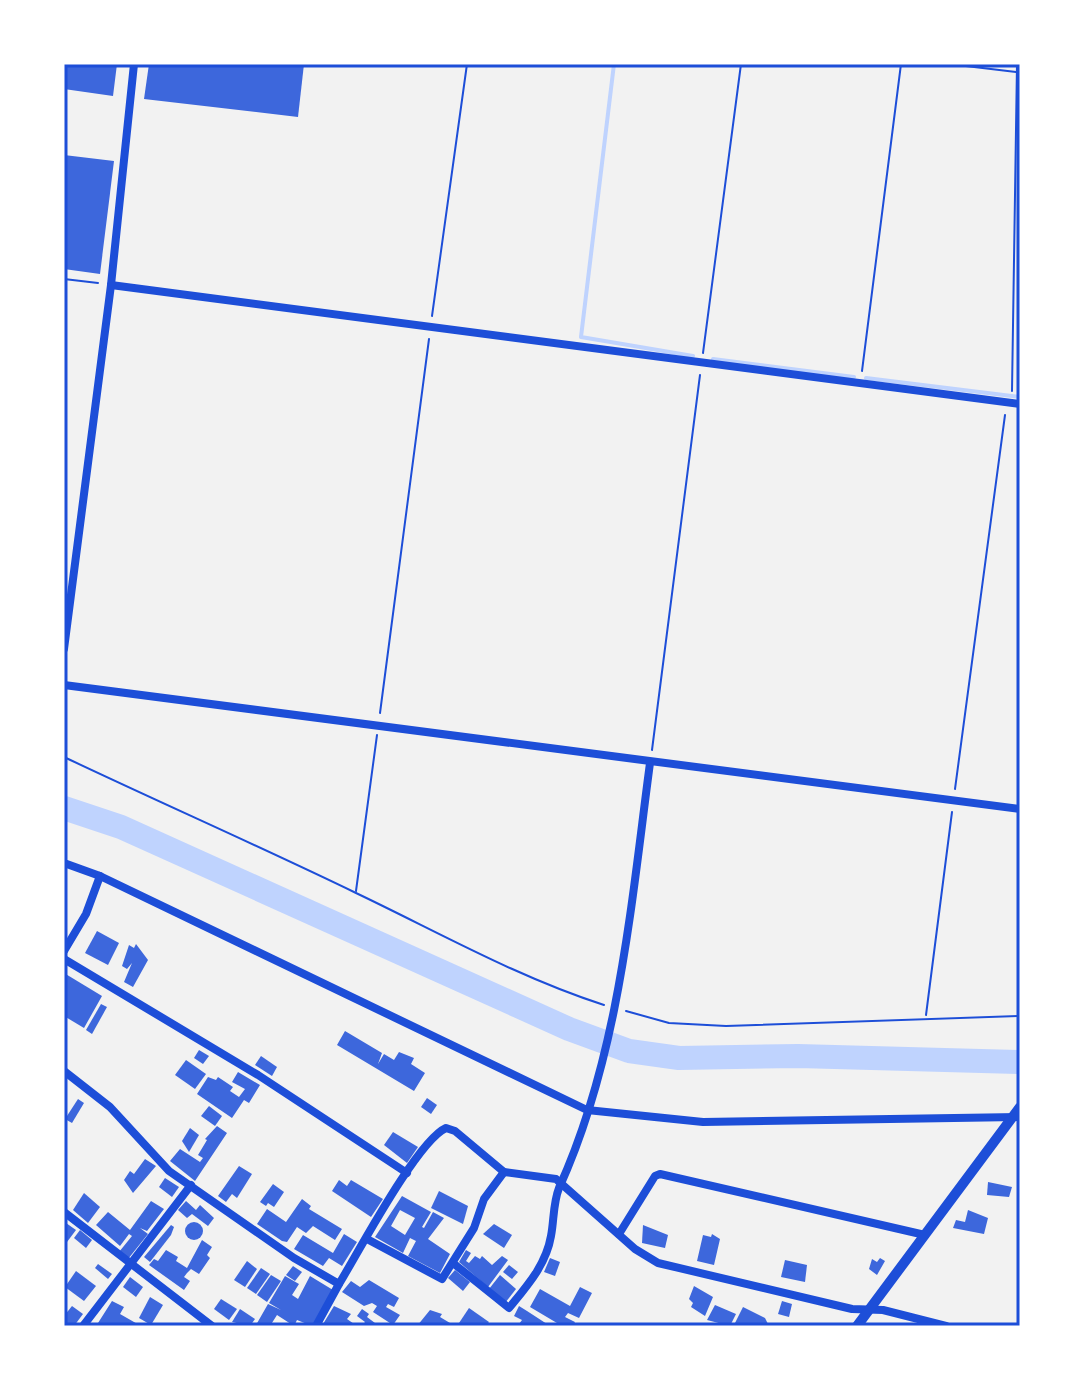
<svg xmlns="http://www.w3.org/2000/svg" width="1084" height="1390" viewBox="0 0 1084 1390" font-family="Barlow,sans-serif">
<rect width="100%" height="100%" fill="#f2f2f2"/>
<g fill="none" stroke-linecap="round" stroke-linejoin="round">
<!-- stream -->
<g stroke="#bfd3fe" stroke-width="4">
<path d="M614,64L581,337L693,356"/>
<path d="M713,359L854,377"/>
<path d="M866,378L1020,397"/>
</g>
<!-- river -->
<path stroke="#bfd3fe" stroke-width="24" d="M64,808L121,827L569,1029L629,1051L679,1058L798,1056L1020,1062"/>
</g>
<!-- building -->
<g fill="#3d67dc" fill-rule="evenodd">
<path d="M64,64H117L113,96L64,89Z"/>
<path d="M149,64H304L298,117L144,99Z"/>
<path d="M64,155L114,161L100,274L64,269Z"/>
<path d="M97,931L119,943L108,965L85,953Z"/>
<path d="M136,944L148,960L133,987L124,982L132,963L127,969L122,966L129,945L134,948Z"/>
<path d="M64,973L102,996L84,1028L64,1016Z"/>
<path d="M101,1004L107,1007L92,1034L86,1030Z"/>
<path d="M345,1031L382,1053L378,1064L384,1054L394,1060L399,1052L414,1058L411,1064L425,1073L414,1091L337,1045Z"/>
<path d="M199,1050L209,1056L203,1064L194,1058Z"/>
<path d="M261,1056L277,1067L272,1076L255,1065Z"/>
<path d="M186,1060L206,1074L195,1089L175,1075Z"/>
<path d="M238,1072L260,1085L249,1103L244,1100L232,1118L197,1094L208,1077L216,1080L218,1077L233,1087L230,1091L239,1097L245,1089L232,1082Z"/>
<path d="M427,1098L437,1105L431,1114L421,1107Z"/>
<path d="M78,1099L84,1103L72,1123L65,1119Z"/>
<path d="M209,1106L222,1116L215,1126L201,1116Z"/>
<path d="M217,1126L227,1133L195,1181L170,1161L180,1149L200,1162L203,1158L198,1155L207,1140L205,1139Z"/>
<path d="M190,1128L199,1135L189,1152L182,1141Z"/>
<path d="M393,1132L418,1147L407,1163L384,1145Z"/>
<path d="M145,1159L156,1166L133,1193L124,1180L130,1171L134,1174Z"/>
<path d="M239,1166L252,1174L237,1198L232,1194L226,1202L218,1196Z"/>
<path d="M165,1178L179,1187L172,1197L159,1187Z"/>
<path d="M339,1180L347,1186L351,1180L383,1199L371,1217L332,1191Z"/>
<path d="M988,1182L1012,1187L1009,1197L987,1195Z"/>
<path d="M273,1184L284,1192L274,1207L268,1203L266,1206L260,1202Z"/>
<path d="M439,1191L468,1206L463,1224L431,1208Z"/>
<path d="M84,1193L100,1207L88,1223L73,1210Z"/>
<path d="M402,1196L431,1212L422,1227L424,1228L433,1212L444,1218L428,1239L450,1254L440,1273L408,1256L416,1241L410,1238L403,1253L375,1237ZM400,1210L415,1218L405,1235L391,1226Z"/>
<path d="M302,1199L311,1206L309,1209L342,1229L335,1240L313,1226L306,1233L297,1227L287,1242L282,1241L257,1224L267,1209L286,1222Z"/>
<path d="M151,1201L164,1209L147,1231L140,1228L148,1234L128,1259L119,1252L132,1236L129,1234L120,1246L96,1225L108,1212L130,1230Z"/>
<path d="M186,1201L196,1210L200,1205L214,1218L208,1226L192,1214L187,1218L178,1210Z"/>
<path d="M968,1210L988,1218L984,1234L953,1228L956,1220L965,1222Z"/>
<circle cx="194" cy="1231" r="9"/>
<path d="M66,1223L76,1230L64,1246V1226Z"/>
<path d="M494,1224L512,1235L504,1248L483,1234Z"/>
<path d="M171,1225L174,1227L171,1235L150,1262L144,1257Z"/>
<path d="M643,1225L668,1235L665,1248L642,1243Z"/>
<path d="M80,1230L92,1240L86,1248L74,1238Z"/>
<path d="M344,1234L357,1242L342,1266L329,1258L323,1266L294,1249L303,1235L333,1253Z"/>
<path d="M712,1234L720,1239L714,1265L697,1261L703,1235L711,1237Z"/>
<path d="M202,1240L212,1247L207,1255L210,1258L199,1274L191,1269L187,1273L184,1277L190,1281L184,1290L149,1265L154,1259L158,1261L166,1250L178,1257L176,1261L187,1268Z"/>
<path d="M466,1250L471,1253L466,1261L469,1263L475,1256L480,1259L482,1256L492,1265L502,1256L508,1260L488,1287L459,1262Z"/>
<path d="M550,1258L560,1262L555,1276L544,1272Z"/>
<path d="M880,1258L885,1261L877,1275L869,1269L872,1259L877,1262Z"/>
<path d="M785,1260L807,1265L805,1282L781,1277Z"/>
<path d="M247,1261L257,1269L245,1287L234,1280Z"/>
<path d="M98,1264L112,1274L108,1279L95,1268Z"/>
<path d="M509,1265L518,1272L512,1279L503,1272Z"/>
<path d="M293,1266L302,1272L295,1281L286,1275Z"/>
<path d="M261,1268L270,1274L256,1294L247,1288Z"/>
<path d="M455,1270L470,1282L463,1291L448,1278Z"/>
<path d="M76,1271L96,1286L84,1301L65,1287Z"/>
<path d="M271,1275L281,1281L267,1302L257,1295Z"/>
<path d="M500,1275L516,1289L505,1303L489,1289Z"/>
<path d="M285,1276L299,1284L292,1295L298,1299L310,1276L333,1290L312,1326L297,1320L294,1326L277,1315L270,1326L256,1325L268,1304L281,1310L269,1303Z"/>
<path d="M130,1277L143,1287L136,1297L123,1287Z"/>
<path d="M369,1280L399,1298L394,1307L388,1304L386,1307L400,1315L393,1325L373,1312L377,1306L372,1303L364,1306L342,1292L351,1281L360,1287Z"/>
<path d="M694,1286L713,1297L705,1316L691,1307L693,1303L689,1299Z"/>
<path d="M580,1287L592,1293L579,1318L568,1313L565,1317L575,1322L573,1326H562L530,1307L540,1289L570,1306Z"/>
<path d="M150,1297L163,1305L151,1325L139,1318Z"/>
<path d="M221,1299L237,1309L229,1320L214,1309Z"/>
<path d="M112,1301L124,1307L120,1314L141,1326L98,1323Z"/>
<path d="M782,1301L792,1304L789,1317L778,1314Z"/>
<path d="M715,1305L736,1314L730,1326L707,1320Z"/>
<path d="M72,1306L83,1314L74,1326H64V1316Z"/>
<path d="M334,1306L351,1314L347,1319L357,1326L323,1324Z"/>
<path d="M519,1306L527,1311L547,1324H519L522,1320L514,1316Z"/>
<path d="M743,1307L765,1318L769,1326L735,1323Z"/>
<path d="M469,1308L489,1322L486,1326H457Z"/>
<path d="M240,1309L255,1319L250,1326L232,1322Z"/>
<path d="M362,1309L369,1314L367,1317L379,1326H362L365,1322L357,1316Z"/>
<path d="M430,1310L442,1314L440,1317L455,1326H417Z"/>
</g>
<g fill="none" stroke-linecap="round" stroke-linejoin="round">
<!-- path -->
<g stroke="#1d4ed8" stroke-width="2">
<path d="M949,64L1016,72"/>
<path d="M64,279L98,283"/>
<path d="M432,316L467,64"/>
<path d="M703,353L741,64"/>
<path d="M862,371L901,64"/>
<path d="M1012,391L1017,64"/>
<path d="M380,713L429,339"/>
<path d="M652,750L700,375"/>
<path d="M64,757C161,803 259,846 356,893C438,932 517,977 604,1005"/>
<path d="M955,789L1005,415"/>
<path d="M356,891L377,735"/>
<path d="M626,1011L669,1023L726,1026L1020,1016"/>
<path d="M926,1015L952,812"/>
</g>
<!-- minor -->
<g stroke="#1d4ed8" stroke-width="8">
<path d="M111,285L1020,404"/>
<path d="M64,649L111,285L134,64"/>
<path d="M64,685L1020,809"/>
<path d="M64,863L100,876L587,1110L703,1122L1020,1117"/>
<path d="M64,951L86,914L100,876"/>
<path d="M64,959L258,1075L407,1173"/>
<path d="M64,1071L110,1107L169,1171L294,1258L339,1284C358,1253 417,1141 446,1128L455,1131L504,1172L556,1179L635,1249L658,1263L852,1309L883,1310L946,1326"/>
<path d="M64,1212L212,1326"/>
<path d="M619,1234L655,1176L660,1174L925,1235"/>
<path d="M367,1239L442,1279L474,1228L484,1199L504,1172"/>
<path d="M453,1263L509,1308C527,1286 546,1265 551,1236C554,1221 553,1203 559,1188C619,1056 631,905 650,763"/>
<path d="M83,1326L191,1185"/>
<path d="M316,1326L339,1284"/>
</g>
<!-- tertiary -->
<path stroke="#1d4ed8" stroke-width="10" d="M857,1326L1020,1107"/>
</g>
<!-- border -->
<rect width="1084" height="1390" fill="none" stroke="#ffffff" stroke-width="132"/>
<rect x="66" y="66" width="952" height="1258" fill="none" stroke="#1d4ed8" stroke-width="3"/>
</svg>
